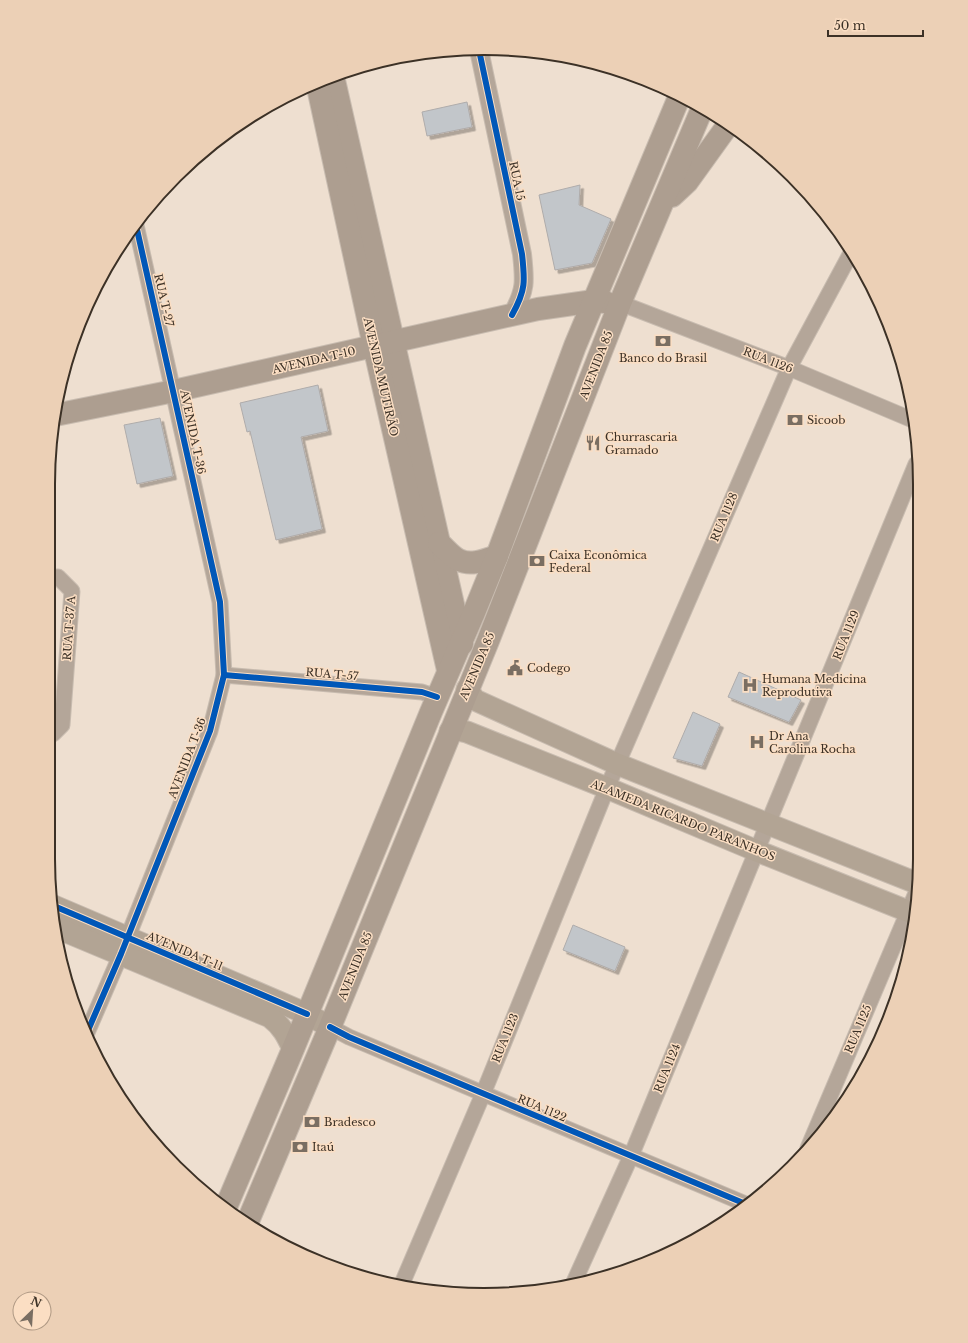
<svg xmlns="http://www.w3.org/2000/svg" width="968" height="1343" viewBox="0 0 968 1343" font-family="'Libre Baskerville',serif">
<defs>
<filter id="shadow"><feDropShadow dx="3.5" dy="3.5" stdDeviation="0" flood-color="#0004"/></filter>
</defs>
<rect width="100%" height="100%" fill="#eedfd0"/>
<!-- building -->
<g fill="#c2c6ca" stroke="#afacab" filter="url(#shadow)">
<path d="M467,102L472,127L427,136L422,112Z"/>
<path d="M580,185L579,205L611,219L592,263L555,270L539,195Z"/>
<path d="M318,385L328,431L301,437L322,529L276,540L250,431L247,432L240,403Z"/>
<path d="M160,418L173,476L137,484L124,425Z"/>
<path d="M739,672L801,700L789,722L728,697Z"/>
<path d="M693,712L720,724L702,766L673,758Z"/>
<path d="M573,925L625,947L615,971L563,950Z"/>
</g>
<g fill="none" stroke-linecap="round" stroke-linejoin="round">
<defs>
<g id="minor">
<path d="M620,303L789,368L915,421"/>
<path d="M224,675L422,692L437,697"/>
<path d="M48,734H53L62,725L72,591L58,577L48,578"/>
<path d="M330,1027L349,1037L748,1205"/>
<path d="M86,1035L121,954L210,731L224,675L220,602L136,225"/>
<path d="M808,1148L919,886"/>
<path d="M574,1282L631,1156L916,464"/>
<path d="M401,1286L483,1094L607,788L789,368L852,251"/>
</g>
<path id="tertiary" d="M479,50L522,254C525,281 526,290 512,315"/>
<g id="secondary">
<path d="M467,689L475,700L617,764L919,884"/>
<path d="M450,731L458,730L467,732L607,788L757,851L915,914"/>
<path d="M54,906L307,1014L330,1027"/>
<path d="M57,928L270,1017C282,1026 287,1036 293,1049"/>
</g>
<g id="primary">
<path d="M333,76L462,644"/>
<path d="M317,83L374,346L448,670"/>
<path d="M672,196L687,182L728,125"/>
<path d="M55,415L174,391L538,309L594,301L605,302"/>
<path d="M439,543C445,548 452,557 459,560C471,566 485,560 497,556"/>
<path d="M226,1207L293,1049L431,712L473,615L497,556L575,346L680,95"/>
<path d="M248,1221L330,1027L488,641L620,303L702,109"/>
</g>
</defs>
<!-- minor casing -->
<use href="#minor" stroke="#c8bcb0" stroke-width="17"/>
<!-- tertiary casing -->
<use href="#tertiary" stroke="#c8bcb0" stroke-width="20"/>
<!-- secondary casing -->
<use href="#secondary" stroke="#c8bcb0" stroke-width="23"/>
<!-- primary casing -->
<use href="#primary" stroke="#c8bcb0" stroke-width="24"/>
<!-- minor -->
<use href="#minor" stroke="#b4a699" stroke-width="15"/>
<!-- tertiary -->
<use href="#tertiary" stroke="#b4a699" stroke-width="18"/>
<!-- secondary -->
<use href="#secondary" stroke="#b2a494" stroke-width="21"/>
<!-- primary -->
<use href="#primary" stroke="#ad9e90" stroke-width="22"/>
<defs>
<g id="cycleway">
<path d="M479,50L522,254C525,281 526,290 512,315"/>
<path d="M224,675L422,692L437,697"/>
<path d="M54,906L307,1014"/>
<path d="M330,1027L349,1037L748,1205"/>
<path d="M86,1035L121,954L210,731L224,675L220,602L136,225"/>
</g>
</defs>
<!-- cycleway casing -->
<use href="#cycleway" stroke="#fbdec3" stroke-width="8"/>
<!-- cycleway -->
<use href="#cycleway" stroke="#0057b8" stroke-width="6"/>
</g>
<!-- icons -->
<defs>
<symbol id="bank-bare" viewBox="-9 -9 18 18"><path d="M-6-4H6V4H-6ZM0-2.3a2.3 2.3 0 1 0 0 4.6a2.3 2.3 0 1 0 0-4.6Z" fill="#7a6e62" stroke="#fbdec3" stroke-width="2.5" paint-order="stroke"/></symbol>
<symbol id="restaurant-bare" viewBox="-9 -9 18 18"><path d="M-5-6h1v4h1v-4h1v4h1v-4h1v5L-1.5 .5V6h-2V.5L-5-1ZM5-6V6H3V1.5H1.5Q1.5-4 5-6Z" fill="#7a6e62" stroke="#fbdec3" stroke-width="2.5" paint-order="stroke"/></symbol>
<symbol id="civic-bare" viewBox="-9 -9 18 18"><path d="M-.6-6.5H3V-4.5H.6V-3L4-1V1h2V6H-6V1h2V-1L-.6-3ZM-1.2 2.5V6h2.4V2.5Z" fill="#7a6e62" stroke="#fbdec3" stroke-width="2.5" paint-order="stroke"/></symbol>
<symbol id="hospital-bare" viewBox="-9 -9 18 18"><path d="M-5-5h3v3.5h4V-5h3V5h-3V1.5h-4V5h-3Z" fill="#7a6e62" stroke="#fbdec3" stroke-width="2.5" paint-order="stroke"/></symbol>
</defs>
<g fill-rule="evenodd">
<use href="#bank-bare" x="652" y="330" width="22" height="22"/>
<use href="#bank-bare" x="784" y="409" width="22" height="22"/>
<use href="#restaurant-bare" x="582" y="432" width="22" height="22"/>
<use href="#bank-bare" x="526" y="550" width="22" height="22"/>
<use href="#civic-bare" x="504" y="657" width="22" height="22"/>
<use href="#hospital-bare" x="739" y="674" width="22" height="22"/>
<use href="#hospital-bare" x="746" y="731" width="22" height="22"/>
<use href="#bank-bare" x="301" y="1111" width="22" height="22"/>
<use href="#bank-bare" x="289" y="1136" width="22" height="22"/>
</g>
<g text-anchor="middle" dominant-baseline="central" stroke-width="3" stroke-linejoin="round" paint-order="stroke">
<!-- street labels -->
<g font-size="11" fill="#3c3126" stroke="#fbdec3">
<text transform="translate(517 181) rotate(78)">RUA 15</text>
<text transform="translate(164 300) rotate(77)">RUA T-27</text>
<text transform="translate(314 360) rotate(-13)">AVENIDA T-10</text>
<text transform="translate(768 360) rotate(21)">RUA 1126</text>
<text transform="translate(596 365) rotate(-69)">AVENIDA 85</text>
<text transform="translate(381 377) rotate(77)">AVENIDA MUTIRÃO</text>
<text transform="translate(193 432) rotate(78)">AVENIDA T-36</text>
<text transform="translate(724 517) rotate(-67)">RUA 1128</text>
<text transform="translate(69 628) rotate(-86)">RUA T-37 A</text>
<text transform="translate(846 635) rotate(-68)">RUA 1129</text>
<text transform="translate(477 666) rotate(-67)">AVENIDA 85</text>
<text transform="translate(332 674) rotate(5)">RUA T-57</text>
<text transform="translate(187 758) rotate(-69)">AVENIDA T-36</text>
<text transform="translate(683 820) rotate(22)">ALAMEDA RICARDO PARANHOS</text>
<text transform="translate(185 951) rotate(23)">AVENIDA T-11</text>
<text transform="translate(355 966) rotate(-68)">AVENIDA 85</text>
<text transform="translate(858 1029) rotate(-67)">RUA 1125</text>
<text transform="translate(505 1038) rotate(-68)">RUA 1123</text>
<text transform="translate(667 1068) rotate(-68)">RUA 1124</text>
<text transform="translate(542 1108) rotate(23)">RUA 1122</text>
</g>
<!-- poi labels -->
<g font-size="11" fill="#3c3126" stroke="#fbdec3" text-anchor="start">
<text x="663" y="358" text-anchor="middle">Banco do Brasil</text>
<text x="807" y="420">Sicoob</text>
<text x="605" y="437">Churrascaria<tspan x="605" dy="13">Gramado</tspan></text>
<text x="549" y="555">Caixa Econômica<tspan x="549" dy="13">Federal</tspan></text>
<text x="527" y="668">Codego</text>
<text x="762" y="679">Humana Medicina<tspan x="762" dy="13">Reprodutiva</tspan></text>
<text x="769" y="736">Dr Ana<tspan x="769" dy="13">Carolina Rocha</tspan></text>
<text x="324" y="1122">Bradesco</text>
<text x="312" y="1147">Itaú</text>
</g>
</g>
<!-- crop -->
<path d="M0 0H968V1343H0ZM484 55H484A429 429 0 0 1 913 484V859A429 429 0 0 1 484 1288H484A429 429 0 0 1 55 859V484A429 429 0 0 1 484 55Z" fill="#ecd0b6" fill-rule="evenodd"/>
<path fill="none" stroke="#3c3126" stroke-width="2" d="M484 55H484A429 429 0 0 1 913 484V859A429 429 0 0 1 484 1288H484A429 429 0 0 1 55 859V484A429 429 0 0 1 484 55Z"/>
<!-- north arrow -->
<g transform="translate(32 1311) rotate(25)"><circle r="19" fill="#fbdec3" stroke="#af9984"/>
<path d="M0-3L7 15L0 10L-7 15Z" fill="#7a6e62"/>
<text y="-6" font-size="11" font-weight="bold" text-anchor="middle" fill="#3c3126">N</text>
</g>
<!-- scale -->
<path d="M828 30v6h95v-6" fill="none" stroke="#3c3126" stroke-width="2"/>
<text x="834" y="30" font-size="12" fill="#3c3126" stroke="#fbdec3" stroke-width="3" paint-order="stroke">50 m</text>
</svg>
